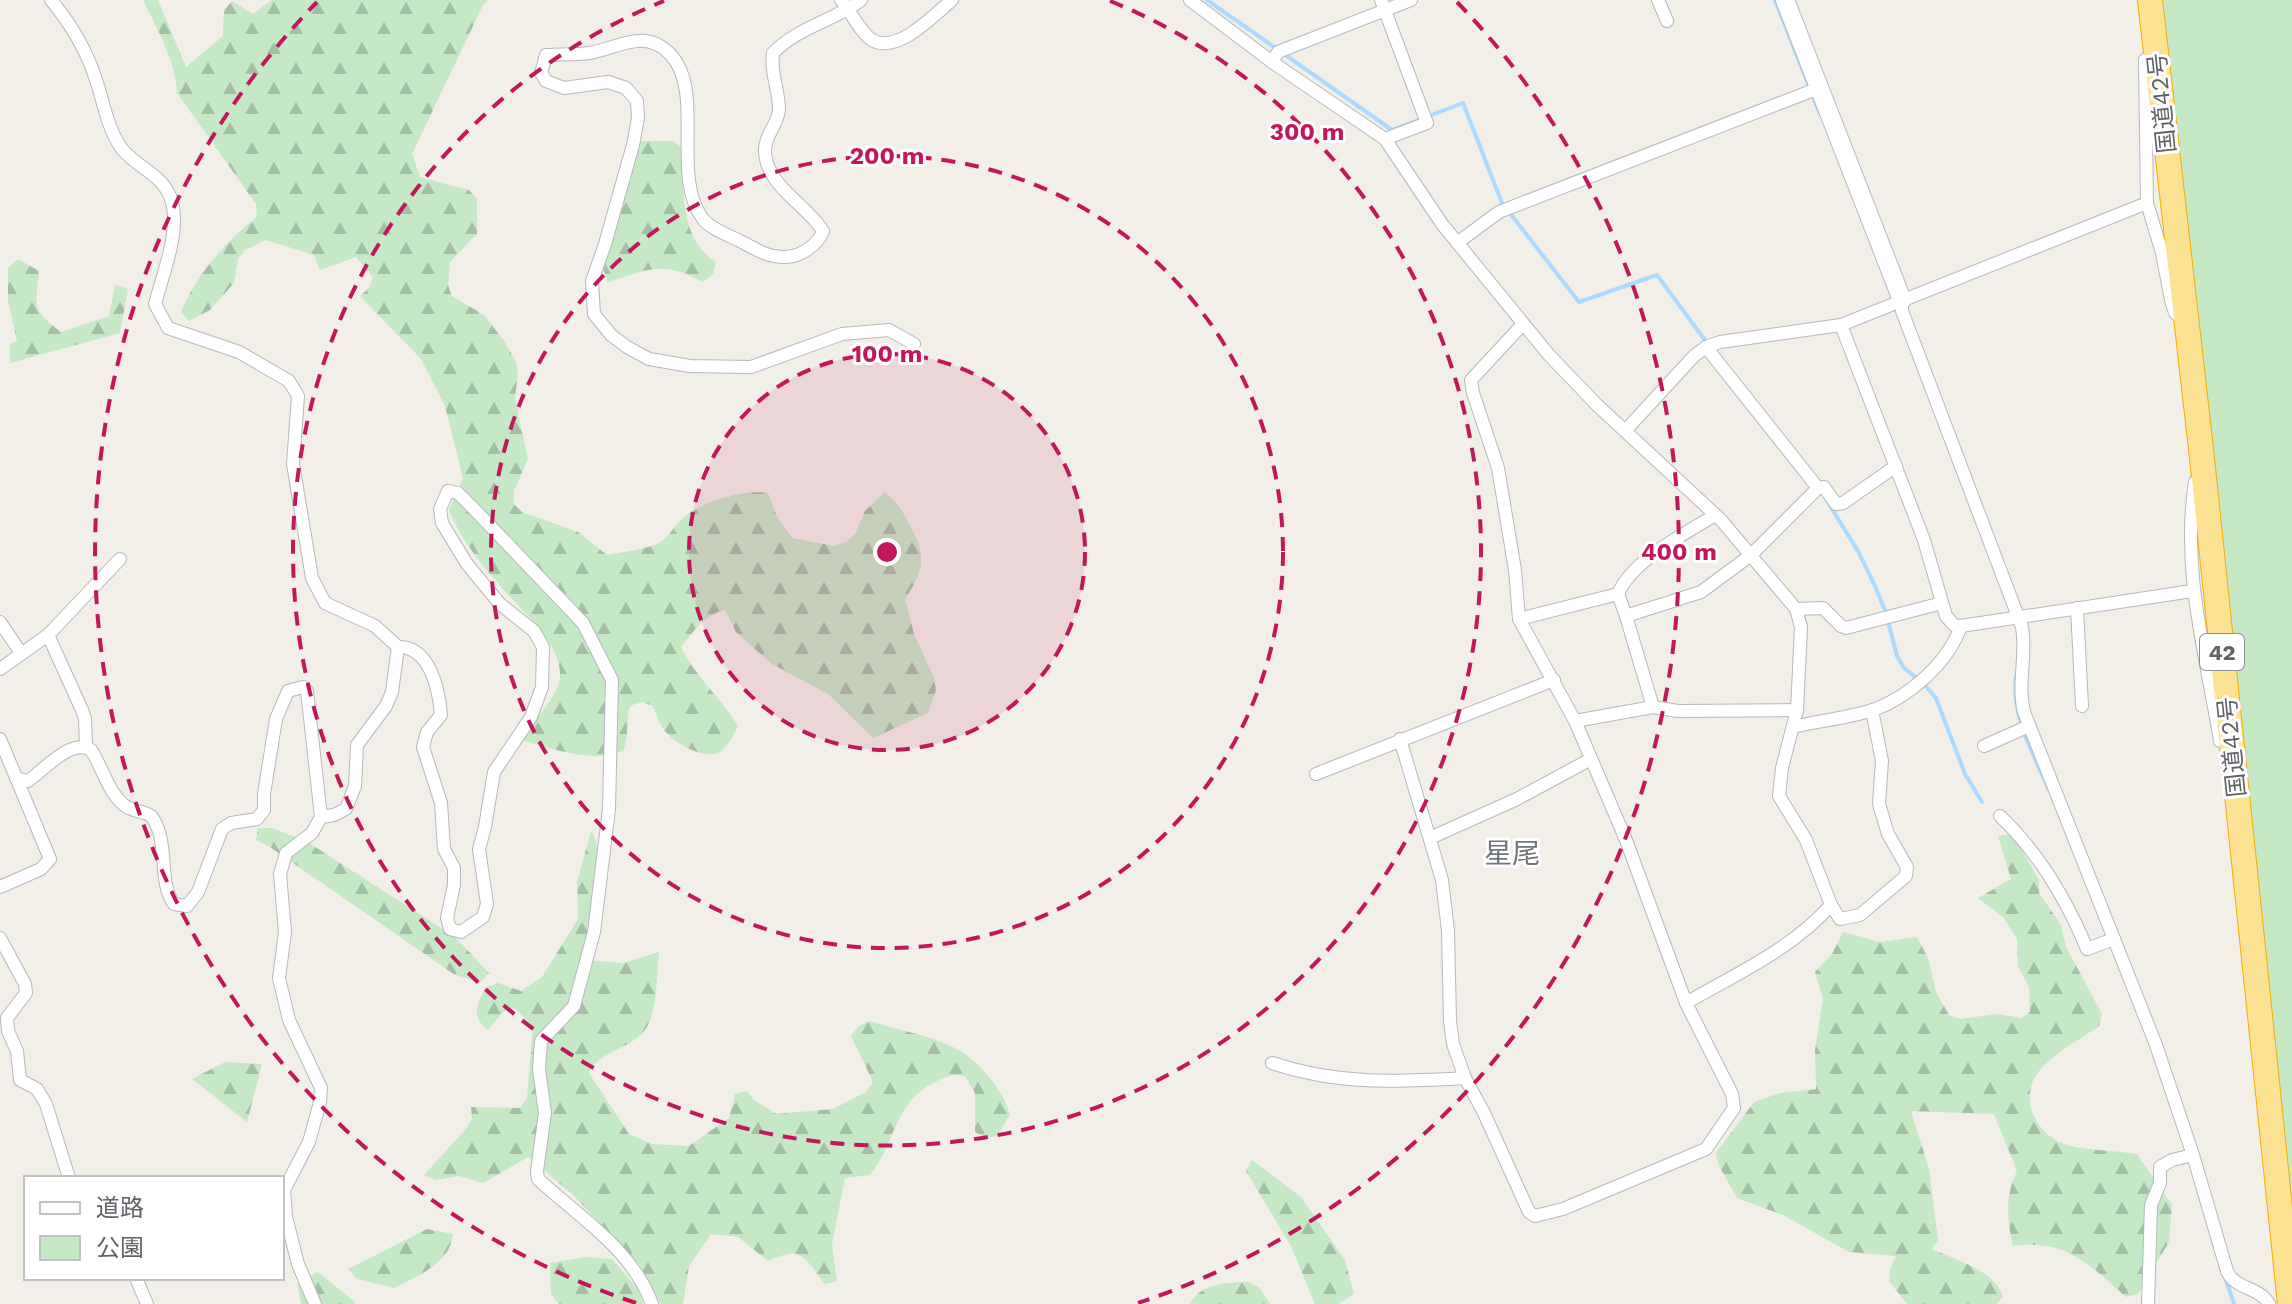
<svg xmlns="http://www.w3.org/2000/svg" width="2292" height="1304" viewBox="0 0 2292 1304" font-family="'Work Sans','Noto Sans JP',sans-serif">
<defs>
<pattern id="forest-firs" width="22" height="20" patternUnits="userSpaceOnUse" patternTransform="scale(2)"><rect width="22" height="20" fill="#c5e8c5"/><path d="M5 1l3.5 6h-7zM16 11l3.5 6h-7z" fill="#a3c0a4"/></pattern>
</defs>
<rect width="100%" height="100%" fill="#f1efe8"/>
<!-- forest -->
<g fill="url(#forest-firs)">
<path d="M143,0H158L186,67L223,36L224,10L232,1L253,14L272,0H488L483,5L412,154L420,177L469,190L477,199V234L450,262L448,285L452,296L484,315L505,342L516,362L518,374L515,398L528,459L514,491V504L522,512L578,532L607,555C623,552 642,550 657,544C669,538 674,525 684,517C704,501 743,489 768,493L777,517L792,538L834,546L846,542L855,534L865,511L884,493C897,500 901,509 908,522C926,554 926,568 905,599L914,634L934,678L936,690L928,713L873,738L828,694L772,664L736,632L725,610C704,615 694,631 681,647C696,678 720,696 738,726C733,735 729,746 720,752C705,761 674,743 664,730C659,723 656,714 653,706L641,702L630,706C625,722 630,736 623,751C592,764 552,748 521,740C531,726 559,694 560,677C562,641 517,608 497,582C479,562 459,536 449,510L463,478L445,406L421,359L360,296L369,288L373,277L356,257L320,270L314,255L266,240L245,250L238,259L234,283L210,310L189,321L181,312C196,275 226,241 257,217L256,204L177,93C176,61 157,29 143,0Z"/>
<path d="M640,141H673L682,148C684,187 678,238 716,262L713,274L703,282C663,260 649,269 608,282L603,269Z"/>
<path d="M18,259L39,271C36,306 30,309 61,332L109,316L115,285L128,289L120,333L10,363V344L17,341L8,301V268Z"/>
<path d="M258,828H272L306,841L455,937L489,973L480,982L455,975L267,845L256,840Z"/>
<path d="M591,831C609,857 590,928 586,960L623,963L659,952C657,973 657,1010 647,1027C633,1050 600,1049 589,1073L629,1134L652,1144L689,1146L729,1118L735,1094L747,1091L754,1100L776,1114L833,1109L866,1092L873,1082L851,1036L859,1026L870,1021C897,1030 929,1035 955,1048C978,1059 1004,1091 1010,1115L997,1136L986,1138L975,1132V1093L965,1076C952,1074 947,1076 935,1082C894,1101 896,1143 870,1175L845,1178L832,1244L837,1281L825,1284C803,1257 804,1245 768,1261L738,1237L711,1234L689,1266L683,1304H661L639,1264L573,1195L528,1157L483,1183L459,1176L436,1180L424,1175L465,1130L472,1119L471,1107L520,1108L527,1098L533,1027L514,1007L503,1012L488,1030C470,1016 477,1005 486,987L498,983L521,991L542,977L578,919L577,882Z"/>
<path d="M2013,834L2039,880V893L2061,925L2066,947L2102,1014L2099,1026C2081,1039 2055,1052 2040,1070C2018,1095 2033,1132 2064,1144C2081,1150 2118,1151 2137,1154L2172,1205L2169,1242L2138,1294L2126,1297C2089,1264 2066,1239 2013,1246C2007,1220 2005,1195 2017,1171L1994,1114L1911,1111L1929,1169L1938,1240L1932,1249C1955,1260 1994,1270 2003,1296L1997,1304H1907L1889,1281L1890,1269L1896,1256L1849,1252L1783,1215L1737,1198L1718,1164L1716,1153L1754,1102L1780,1093L1816,1089L1815,1050L1823,999L1815,972L1832,954L1843,932L1880,942L1917,937L1928,958L1936,992L1949,1015L1960,1019L1997,1014L2021,1018L2030,1012L2029,987L2018,966L2017,939L2004,918L1978,898L2011,879L1998,836Z"/>
<path d="M225,1062L262,1064L247,1122L192,1079Z"/>
<path d="M1252,1160L1301,1197L1345,1260L1354,1294L1338,1304H1315L1291,1246L1246,1171Z"/>
<path d="M427,1229L453,1234C450,1264 419,1275 394,1288L357,1279L348,1269Z"/>
<path d="M586,1257L612,1259L638,1289L643,1304H559L551,1294L550,1263Z"/>
<path d="M318,1272L355,1302L354,1304H301L297,1283Z"/>
<path d="M1249,1282L1260,1288L1270,1304H1190C1201,1282 1228,1283 1249,1282Z"/>
</g>
<!-- green -->
<path fill="#c5e8c5" d="M2154,0H2292V1257Z"/>
<g fill="none" stroke-linecap="round" stroke-linejoin="round">
<!-- stream -->
<g stroke="#aadaff" stroke-width="4">
<path d="M1207,0L1277,49"/>
<path d="M1775,0L1820,114"/>
<path d="M1284,54L1392,130L1463,103L1502,203L1579,302L1657,275L1707,343"/>
<path d="M1826,499L1859,553L1874,584L1885,610L1897,656L1904,668L1924,684L1936,698L1965,774L1982,802"/>
<path d="M2016,677C2011,716 2034,755 2049,790"/>
<path d="M2226,1280L2234,1304"/>
</g>
<defs>
<g id="street">
<path d="M51,0C70,23 87,51 96,80C104,103 107,128 122,149C137,168 165,175 172,202C180,233 163,273 155,304L168,328L239,352L289,381L298,396L293,464L312,578L325,603L375,626L398,647C430,646 439,690 441,715L427,732L423,747L441,803L444,849L454,868V885L447,918L450,929L461,932L483,917L487,904L479,849L485,827L494,772L531,717L542,687L543,647L534,631L500,604L467,564L442,523L440,509L448,491L458,493L475,510L583,623L612,680L609,809L594,932L574,1006L541,1041L539,1069L545,1113L537,1171L538,1179C579,1217 632,1249 652,1304"/>
<path d="M841,0C851,12 860,32 872,40C897,55 934,15 952,0"/>
<path d="M861,0C834,21 798,27 773,53C770,72 779,90 779,109C779,123 764,136 765,151C766,186 806,204 823,231C818,245 800,257 785,257C768,258 754,248 740,241C728,235 711,229 703,219C670,176 706,91 670,54C644,27 617,49 589,53C575,55 560,54 546,55L541,73L546,81L564,88L608,82L626,88L637,101L638,118L633,145L605,244L592,281L594,314L611,335L627,347L649,359L690,366L751,367L842,334L889,330L914,344"/>
<path d="M1190,0L1272,62L1385,139L1442,224L1549,355L1597,405L1721,520L1796,609L1823,608L1841,626L1846,628L1942,603"/>
<path d="M1381,0L1427,123L1385,139"/>
<path d="M1658,0L1667,21"/>
<path d="M2150,57L2145,60L2147,203L2162,253L2171,300L2175,313L2181,317"/>
<path d="M1272,62L1278,52L1411,0"/>
<path d="M1457,243L1499,212L1819,88"/>
<path d="M1902,300V311L2022,627C2027,656 2017,684 2024,712L2156,1045L2193,1155L2227,1271C2235,1290 2259,1286 2269,1304"/>
<path d="M1841,325L1924,540L1946,616L1954,625L1961,626L2192,591"/>
<path d="M1706,347L1818,488L1824,487L1836,504L1843,503L1896,466"/>
<path d="M1625,431L1694,356L1706,347L1720,342L1841,325L2147,203"/>
<path d="M2195,482C2181,569 2206,655 2220,741"/>
<path d="M1618,594C1632,560 1685,534 1715,515"/>
<path d="M2077,608L2082,706"/>
<path d="M1796,609L1801,627L1797,710L1782,768L1779,796L1806,840L1831,905L1840,919L1860,915L1906,876L1907,867L1888,834L1879,804L1882,761L1872,710"/>
<path d="M1519,619L1618,594L1626,616"/>
<path d="M0,622L21,653"/>
<path d="M48,635L120,559"/>
<path d="M0,669L48,635L82,710L85,719L86,746"/>
<path d="M1653,707L1678,711L1797,710"/>
<path d="M1575,721L1653,707L1626,616L1701,592L1751,555L1818,488"/>
<path d="M1793,727C1819,721 1847,718 1873,710C1909,697 1948,663 1961,626"/>
<path d="M0,739L50,859L41,869L0,887"/>
<path d="M1400,739L1442,880L1448,931L1450,1021L1453,1044L1465,1078L1484,1113L1529,1212L1535,1216L1563,1209L1706,1149L1734,1108L1732,1094L1686,1003L1626,840L1575,721L1519,619L1515,570L1498,468L1473,393L1471,380L1523,324"/>
<path d="M1984,746L2029,726"/>
<path d="M1316,774L1554,680"/>
<path d="M16,778L28,781C45,769 71,738 91,750C102,766 109,796 127,807C136,813 148,810 154,820C169,846 158,883 174,904L187,906L198,892L222,829L231,823L257,819L264,810V794L276,719L288,691L303,687L307,691L321,817L312,833L286,853L280,874L285,932L279,978L289,1020L321,1088L320,1102L309,1142L284,1190L286,1217L298,1264L315,1304"/>
<path d="M2000,816C2038,852 2067,901 2087,949L2114,939"/>
<path d="M321,817L334,815L346,809L355,786L357,745L386,706L392,692L398,647"/>
<path d="M1430,838L1517,799L1591,759"/>
<path d="M0,938L25,984L26,993L7,1018L8,1031L17,1051L20,1080L37,1089L46,1104L69,1178"/>
<path d="M1686,1003C1736,974 1792,949 1831,905"/>
<path d="M1272,1063C1338,1085 1397,1082 1465,1078"/>
<path d="M136,1278L147,1304"/>
<path d="M2148,1304L2151,1205L2160,1183V1167L2172,1160L2193,1155"/>
</g>
<path id="secondary" d="M1785,0L1902,300"/>
<path id="highway" d="M2150,0L2201,449L2290,1304"/>
</defs>
<!-- street casing -->
<use href="#street" stroke="#b5b8bc" stroke-width="14"/>
<!-- secondary casing -->
<use href="#secondary" stroke="#b6babf" stroke-width="20"/>
<!-- highway casing -->
<use href="#highway" stroke="#f9ab00" stroke-width="26"/>
<!-- street -->
<use href="#street" stroke="#fff" stroke-width="12"/>
<!-- secondary -->
<use href="#secondary" stroke="#fff" stroke-width="18"/>
<!-- highway -->
<use href="#highway" stroke="#fde293" stroke-width="24"/>
</g>
<!-- distance rings -->
<circle cx="887" cy="552" r="198" fill="#c2185b" fill-opacity=".12"/>
<g fill="none" stroke="#c2185b" stroke-width="4" stroke-dasharray="14 10">
<circle cx="887" cy="552" r="198"/>
<circle cx="887" cy="552" r="396"/>
<path d="M1110 1A594 594 0 1 1 664 1"/>
<path d="M636 1303A792 792 0 0 1 317 2M1457 2A792 792 0 0 1 1138 1303"/>
</g>
<g text-anchor="middle" dominant-baseline="central" stroke-width="6" stroke-linejoin="round" paint-order="stroke">
<!-- shield labels -->
<rect fill="#fff" stroke="#8f9295" stroke-width="2" x="2200" y="634" width="44" height="36" rx="6"/>
<g font-size="22" font-weight="bold" fill="#5f6368">
<text x="2222" y="652">42</text>
</g>
<!-- street labels -->
<g font-size="24" fill="#5f6368" stroke="#fff">
<text transform="translate(2162 103) rotate(-96)">国道42号</text>
<text transform="translate(2232 747) rotate(-96)">国道42号</text>
</g>
<!-- quarter labels -->
<g font-size="28" fill="#70757a" stroke="#fff">
<text x="1512" y="853">星尾</text>
</g>
</g>
<circle cx="887" cy="552" r="12" fill="#c2185b" stroke="#fff" stroke-width="4"/>
<g font-size="24" text-anchor="middle" font-weight="bold" fill="#c2185b" stroke="#fff" stroke-width="6" stroke-linejoin="round" paint-order="stroke">
<text x="1307" y="140">300 m</text>
<text x="887" y="164">200 m</text>
<text x="887" y="362">100 m</text>
<text x="1679" y="560">400 m</text>
</g>
<!-- legend -->
<rect x="24" y="1176" width="260" height="104" fill="#ffffff" stroke="#bfc1c3" stroke-width="2"/>
<rect x="40" y="1202" width="40" height="12" fill="#ffffff" stroke="#bfc1c3" stroke-width="2"/>
<text x="96" y="1216" font-size="24" fill="#5f6368">道路</text>
<rect x="40" y="1236" width="40" height="24" fill="#c5e8c5" stroke="#bfc1c3" stroke-width="2"/>
<text x="96" y="1256" font-size="24" fill="#5f6368">公園</text>
</svg>
